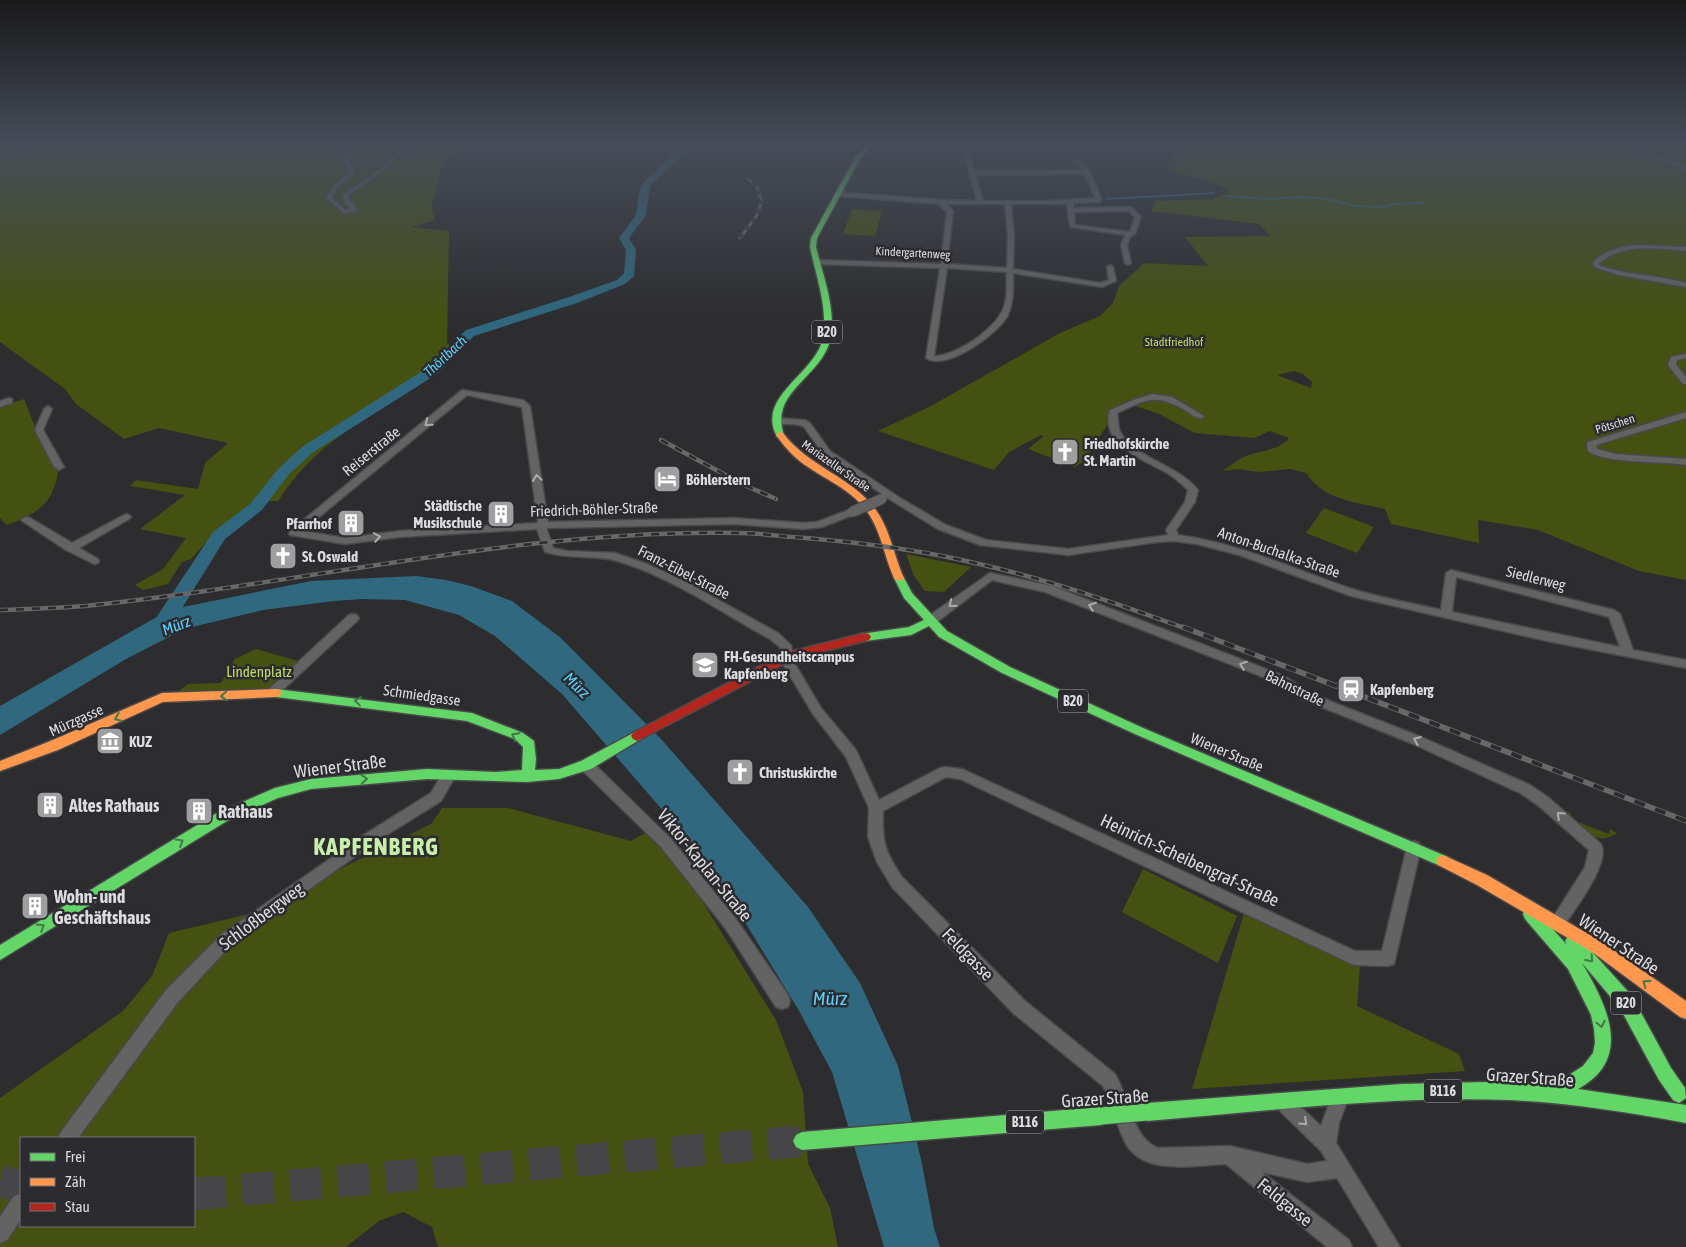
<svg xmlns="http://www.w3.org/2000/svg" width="1686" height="1247" viewBox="0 0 1686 1247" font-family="'Asap Condensed',sans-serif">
<rect width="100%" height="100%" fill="#2d2d2f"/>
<!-- green -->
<g fill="#455111" fill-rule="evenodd">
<path d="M0,145H465L444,160L431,207L435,220L411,227L449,231L447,343L453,347L441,360L397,388L404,391C353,428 314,446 278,501H254L245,511L210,538L191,559L182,562L168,584L143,590L135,585L163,569L186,538L140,529L185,495L130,486L136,480L198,489L205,463L228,443L159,428L124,439L76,404L65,389L0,342Z"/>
<path d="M1172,145H1686V580L1639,571L1538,530L1478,520L1479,543L1391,524L1385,509C1355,502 1324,500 1306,473L1290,469L1258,472L1238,469L1222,471C1230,466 1237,460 1246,456C1258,451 1281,450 1289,438L1269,431L1255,438L1195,433L1159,414L1127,403L1112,411L1108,424L1083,462L1075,467L1028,449L1044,436L1041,435L1009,452L994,470L878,431L931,406L1060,333L1100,316L1113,303L1119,286L1144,263L1208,266L1185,237L1270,236L1259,224L1151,211L1155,201L1213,199L1231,191C1210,179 1186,178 1165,166L1175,155ZM1294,371L1303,374L1312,382L1311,388L1277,375Z"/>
<path d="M852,209L882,211L875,236L843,234Z"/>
<path d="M24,399L43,447L58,472C53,505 36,514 7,525L0,518V407Z"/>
<path d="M1324,508L1374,527L1357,553L1306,533Z"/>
<path d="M906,554L971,567L944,592L925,591L914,576Z"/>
<path d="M256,649L305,663L278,689L174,695L188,684L221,683L235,659Z"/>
<path d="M442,808H508L631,841L647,832L697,893L776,1020L803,1092L808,1164L830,1208L838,1247H438L432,1227L403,1212L379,1221L346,1247H0V1098L123,1011L152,976L169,933L249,914L431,824ZM21,1138H194V1226H21Z"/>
<path d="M1564,811L1571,813L1570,819L1609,834L1610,829L1617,833C1597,848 1577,827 1562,813Z"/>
<path d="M1143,869L1237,916L1218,963L1122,912Z"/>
<path d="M1244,913L1360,966L1357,1006L1459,1054L1465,1071L1192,1089Z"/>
</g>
<!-- water -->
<path fill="#2f687f" d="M416,576L446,580L471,586L512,601L561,638L662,740L808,907L860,983L898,1066L921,1159L934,1228L940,1247H884L832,1072L798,1009L710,865L562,694L495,636L459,615L405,600L362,599L334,601L263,610L192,627L171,636L126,659L0,735V706L155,618L183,607L311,581Z"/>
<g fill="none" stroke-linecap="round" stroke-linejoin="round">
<!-- stream -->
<g stroke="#2f687f" stroke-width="2">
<path d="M0,153L46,145"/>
<path d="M1225,196L1268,199L1301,197L1327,199L1356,206L1384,207L1393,204L1423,203"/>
<path d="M1106,199L1214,193"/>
</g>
<!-- river -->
<path fill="#2f687f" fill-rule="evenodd" d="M695,145H708L681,157L654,182L650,187L646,215L629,238L636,250L634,276L625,284L577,303L474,336L437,374L312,453L289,474L262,510L225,539L164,637L157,639L150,637L148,632L150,627L213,532L250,504L279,468L302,447L427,368L466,330L569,297L617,280L624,273L626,250L619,238L636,215L640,187L648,178L668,158Z"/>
<!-- highway-tunnel -->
<g stroke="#474749" stroke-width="32" stroke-dasharray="32 16" stroke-linecap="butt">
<path d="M0,1181L21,1186"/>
<path d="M194,1194L802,1141"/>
</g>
<defs>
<g id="street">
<path d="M343,145H348L353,150L349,163L356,172L338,187L332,198L346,210L351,209L345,203L343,194C356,185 370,177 382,167C392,159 402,144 417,145L397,157L386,169L348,195L351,202L358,210L345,214L326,198L334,185L350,172L343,163L347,150Z"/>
<path d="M1630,145H1636L1662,158L1686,166V170L1658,160Z"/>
<path d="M964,152L969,153L974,171L1083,170L1073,160L1078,159L1090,172L1102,200L1099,202L1073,203V208L1131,207L1141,217L1135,234L1130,237L1127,245L1131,263L1128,265L1125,263L1121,245L1125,235L1070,227L1067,204H1011L1014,235L1013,269L1101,283L1109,280L1107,267L1110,265L1113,267L1116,281L1102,287L1013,273C1013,287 1014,301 1008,315C999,333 946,372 926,358L940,268L816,264L813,262L816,260L941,264L947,212L942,208L940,204L838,196L835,194L838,192L943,200L977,201ZM1085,174L1095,198L1046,201H983L975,175ZM946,204H1005L1008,235L1007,268L947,264L953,211ZM1129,211L1135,217L1130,232L1075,225L1074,212ZM947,268L1007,272C1006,282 1008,293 1005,303C1000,327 957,356 934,356Z"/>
<path d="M1639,245L1686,247V251C1657,248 1624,243 1599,263L1600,266C1628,275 1658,275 1686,283V287L1619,275L1594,267L1593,262C1605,250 1622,246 1639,245Z"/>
<path d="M1686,354V358L1677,360L1676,365L1686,377V384H1683L1668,365L1671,357Z"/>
<path d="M462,390L523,400L530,406L548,522L734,518L803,523L817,522L849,510H855L857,512L855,514L822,527L803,529L734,524L547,528V530L553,548L567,551L615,553L647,564L686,582L778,633L791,645L795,664L821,708L856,750L879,800L940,768L945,767L962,769L1355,951H1382L1407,847L1409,843L1414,841L1419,843L1421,847L1394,964L1388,966L1354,965L960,779L946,777L883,811C882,842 885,852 902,877L1025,1001L1115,1074C1129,1097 1132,1138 1158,1148L1230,1146L1307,1164L1327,1161L1321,1151L1281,1112L1278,1106L1281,1100L1287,1097L1293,1100L1321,1126L1333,1093L1339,1090L1345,1093L1348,1099L1339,1123L1336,1143L1400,1247H1379L1337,1178L1307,1182L1262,1172L1349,1240L1352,1247H1327L1226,1164C1193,1165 1141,1177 1124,1140C1115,1122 1113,1103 1103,1086L1013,1013L892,887L877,862L868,837L869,808L846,757L813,714L783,664L780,647L770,639C721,612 674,579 621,562C598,554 571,560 545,552L537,529L400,537L345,544L290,535L289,533L290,531ZM467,395L522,407L538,523L400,531L345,538L302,531Z"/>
<path d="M1153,394L1172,397L1204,416L1203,418C1196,419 1191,414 1185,410C1156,393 1146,399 1117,413C1118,418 1118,424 1119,429C1128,456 1178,464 1198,490L1195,502L1176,530L1178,535C1239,543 1295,570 1352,589C1381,598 1412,603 1441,610L1446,573L1451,570L1614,610L1620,614L1633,650L1686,660V668L1547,641L1351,596L1239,555L1197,544L1174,541L1157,542L1068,555L980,545L938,529L894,502L824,455L804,427C794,421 781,427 772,421L776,418L805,420L810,423L830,451L900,498L946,525L986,540L1068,549L1168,535L1166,530L1185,502L1188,490C1182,484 1175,478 1167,473C1145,460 1099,445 1110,410L1136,399ZM1456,577L1609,617L1620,647L1452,612Z"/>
<path d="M9,398L12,399V403L0,407V401Z"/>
<path d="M48,406L52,409L43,430L64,467L59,470L54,467L35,430L44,409Z"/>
<path d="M1686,412V418L1596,445L1597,449L1616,454L1686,459V465C1663,461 1605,464 1588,451L1587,444L1588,442Z"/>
<path d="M126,514L129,515L131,517L129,519L79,548L98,559L99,561L98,563L94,564L66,550L21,520L26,517L30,518L72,543Z"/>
<path d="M990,573L1052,586L1284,676L1312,694L1421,737L1530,785L1549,798L1601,844C1611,864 1573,911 1562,929L1557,931L1552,929L1549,924L1552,919L1585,867L1589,850L1539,806L1520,793L1411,743L1304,700L1276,682L1045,592L992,580L934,624H926L924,621L926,618Z"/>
<path d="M353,614L357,615L359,618L357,621L276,696H268L266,693L268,690L349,615Z"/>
<path d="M586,760L591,761L671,839L736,919L788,995L790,1001L788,1007L782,1009L776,1007L726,929L661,847L581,769L579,765L581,761Z"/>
<path d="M449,770L454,771L456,775L441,801L377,841L232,944L178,1002L78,1138H58L61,1132L166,990L222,934L367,833L431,793L444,771Z"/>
<path d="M21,1194V1219L7,1240L0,1243V1217L14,1196Z"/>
</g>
<g id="fast">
<path d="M868,145H874L861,157L817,238L816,247C823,276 837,310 830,341C820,378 769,392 784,435L783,437H777C755,396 816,374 823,338C828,308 816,276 810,247L811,238L856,156Z"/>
<path d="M899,575L903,576L912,593L947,631L1010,667L1143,728L1448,857L1450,861L1448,865L1443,867L1438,865L1135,734L1002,673L939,637L929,626L911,635L865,641L861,640L859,637L861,634L909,627L924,620L904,598L894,578Z"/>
<path d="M276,689L472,713L523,733L534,741L536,759L535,770L559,769L581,761L637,731L641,733L643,736L641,739L591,769L559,779L527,782L427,779L311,789L278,798L227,821L0,960V945L217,813L275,788L311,779L427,769L495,772L522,770L523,747L515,739L467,721L276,697L272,696L270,693L272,690Z"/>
<path d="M1530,907L1535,909L1567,945L1565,941L1568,936L1573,934L1578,936L1632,996L1671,1068L1685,1088L1686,1098L1679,1103L1673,1100L1659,1080L1620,1008L1582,963C1607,1005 1634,1059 1578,1089L1686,1105V1123C1628,1112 1569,1103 1510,1100C1388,1096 1268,1111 1147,1121L1141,1118L1138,1112L1141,1106L1147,1103L1402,1084L1487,1082L1546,1085L1566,1077L1583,1066L1593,1053L1595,1043L1594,1029L1591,1015L1568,969L1525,919L1523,914L1525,909Z"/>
<path d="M1101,1107L1107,1110L1110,1116L1107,1122L1101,1125L802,1150L796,1147L793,1141L796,1135L802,1132Z"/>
</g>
<g id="slow">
<path d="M780,432L783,433C808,466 847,475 872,505C890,526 893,554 904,578L903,580L899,581L894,578C884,556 881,530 866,510C848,486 818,477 796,458C788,451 782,443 776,435Z"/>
<path d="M276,689L280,690L282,693L280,696L276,697L163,702L58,750L0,771V761L48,742L162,693Z"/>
<path d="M1443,855L1487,875L1602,942L1686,1001V1019L1680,1017L1592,952L1477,885L1438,865L1436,861L1438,857Z"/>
</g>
<path id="jam" d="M865,633L869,634L871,637L869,640L793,659L641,739L637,741L633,739L631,736L633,733L785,653Z"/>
</defs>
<!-- street casing -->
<use href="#street" stroke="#49494c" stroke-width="3"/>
<!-- fast casing -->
<use href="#fast" stroke="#49494c" stroke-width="3"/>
<!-- slow casing -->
<use href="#slow" stroke="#49494c" stroke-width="3"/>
<!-- jam casing -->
<use href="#jam" stroke="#49494c" stroke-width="3"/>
<!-- street -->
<use href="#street" fill="#636364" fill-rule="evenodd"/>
<!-- fast -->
<use href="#fast" fill="#63d668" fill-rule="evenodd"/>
<!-- slow -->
<use href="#slow" fill="#ff974d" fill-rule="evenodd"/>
<!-- jam -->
<use href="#jam" fill="#b3261e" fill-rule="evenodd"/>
<defs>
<path id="rail-far2" d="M740,238L757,215L762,201L757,187L748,179"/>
<g id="rail-far1">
<path d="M661,440L742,484L776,499"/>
<path d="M0,610C28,609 57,608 85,606C303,584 518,529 739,533C761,533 784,537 806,538C864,543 922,550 979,564C1050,580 1118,604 1187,629"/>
</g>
<path id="rail" d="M1183,627L1686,821"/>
</defs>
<!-- rail-far2 casing -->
<use href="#rail-far2" stroke="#686869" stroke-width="3"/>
<!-- rail-far1 casing -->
<use href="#rail-far1" stroke="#686869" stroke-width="4.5"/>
<!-- rail casing -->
<use href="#rail" stroke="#686869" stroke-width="5.5"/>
<!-- rail-far2 -->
<use href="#rail-far2" stroke="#2c2c30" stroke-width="2" stroke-dasharray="5" stroke-linecap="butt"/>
<!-- rail-far1 -->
<use href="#rail-far1" stroke="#2c2c30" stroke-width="2.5" stroke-dasharray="8" stroke-linecap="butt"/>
<!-- rail -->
<use href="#rail" stroke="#2c2c30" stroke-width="4" stroke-dasharray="11" stroke-linecap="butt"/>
<defs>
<path id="street-bridge" d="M852,512L882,499"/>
<path id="fast-bridge" d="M1101,1116L1147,1112"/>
</defs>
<!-- street-bridge casing -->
<use href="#street-bridge" stroke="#49494c" stroke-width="12" stroke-linecap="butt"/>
<!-- fast-bridge casing -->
<use href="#fast-bridge" stroke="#49494c" stroke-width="19" stroke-linecap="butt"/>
<!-- street-bridge -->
<use href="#street-bridge" stroke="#636364" stroke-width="10"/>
<!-- fast-bridge -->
<use href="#fast-bridge" stroke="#63d668" stroke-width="17"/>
</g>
<!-- one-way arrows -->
<defs><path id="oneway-chevron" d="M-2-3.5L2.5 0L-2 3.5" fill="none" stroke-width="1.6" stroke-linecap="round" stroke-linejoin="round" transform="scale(1.25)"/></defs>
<g stroke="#acacae">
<use href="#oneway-chevron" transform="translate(428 423) rotate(141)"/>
<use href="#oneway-chevron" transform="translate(537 478) rotate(-98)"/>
<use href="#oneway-chevron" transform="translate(377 537) rotate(-9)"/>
<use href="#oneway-chevron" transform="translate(952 604) rotate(141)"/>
<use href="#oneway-chevron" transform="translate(1092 606) rotate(-159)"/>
<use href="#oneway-chevron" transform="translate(1243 665) rotate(-159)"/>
<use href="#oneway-chevron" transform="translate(1417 740) rotate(-157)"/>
<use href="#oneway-chevron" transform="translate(1560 815) rotate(-138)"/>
<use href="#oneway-chevron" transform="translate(1304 1122) rotate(43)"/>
</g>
<g stroke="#457849">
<use href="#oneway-chevron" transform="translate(224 696) rotate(177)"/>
<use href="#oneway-chevron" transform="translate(358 701) rotate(-173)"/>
<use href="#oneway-chevron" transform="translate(118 718) rotate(157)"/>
<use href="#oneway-chevron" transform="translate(515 736) rotate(-152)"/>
<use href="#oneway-chevron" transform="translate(364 779) rotate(-5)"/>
<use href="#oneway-chevron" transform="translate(180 842) rotate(-31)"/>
<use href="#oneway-chevron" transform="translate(41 927) rotate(-32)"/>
<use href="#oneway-chevron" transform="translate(1590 959) rotate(48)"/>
<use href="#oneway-chevron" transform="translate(1646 983) rotate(-144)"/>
<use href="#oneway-chevron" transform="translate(1601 1024) rotate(77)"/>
</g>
<!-- sky -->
<linearGradient id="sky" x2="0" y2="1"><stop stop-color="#19191a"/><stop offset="0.45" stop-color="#464c58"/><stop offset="1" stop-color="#464c58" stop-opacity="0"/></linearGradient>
<rect width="1686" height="319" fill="url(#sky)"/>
<!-- icons -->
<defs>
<symbol id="church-square" viewBox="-11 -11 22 22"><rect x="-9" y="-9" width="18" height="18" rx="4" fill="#9f9fa1" stroke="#2c2c30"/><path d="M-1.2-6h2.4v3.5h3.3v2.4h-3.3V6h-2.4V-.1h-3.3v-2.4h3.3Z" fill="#fff"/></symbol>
<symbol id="hotel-square" viewBox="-11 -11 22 22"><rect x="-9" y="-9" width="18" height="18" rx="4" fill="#9f9fa1" stroke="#2c2c30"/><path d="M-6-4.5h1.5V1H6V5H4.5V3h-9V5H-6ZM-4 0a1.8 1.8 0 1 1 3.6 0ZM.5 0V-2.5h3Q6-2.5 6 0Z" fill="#fff"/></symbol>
<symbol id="building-square" viewBox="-11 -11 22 22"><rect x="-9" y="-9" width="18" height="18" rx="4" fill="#9f9fa1" stroke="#2c2c30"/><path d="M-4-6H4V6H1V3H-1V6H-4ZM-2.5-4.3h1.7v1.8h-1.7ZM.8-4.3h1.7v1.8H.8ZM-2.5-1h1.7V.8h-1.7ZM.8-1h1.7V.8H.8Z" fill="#fff"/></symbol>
<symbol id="university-square" viewBox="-11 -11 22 22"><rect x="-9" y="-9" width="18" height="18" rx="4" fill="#9f9fa1" stroke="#2c2c30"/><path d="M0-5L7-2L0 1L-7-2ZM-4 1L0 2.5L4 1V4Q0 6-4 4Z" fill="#fff"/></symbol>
<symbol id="station-square" viewBox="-11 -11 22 22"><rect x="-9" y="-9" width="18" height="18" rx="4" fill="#9f9fa1" stroke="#2c2c30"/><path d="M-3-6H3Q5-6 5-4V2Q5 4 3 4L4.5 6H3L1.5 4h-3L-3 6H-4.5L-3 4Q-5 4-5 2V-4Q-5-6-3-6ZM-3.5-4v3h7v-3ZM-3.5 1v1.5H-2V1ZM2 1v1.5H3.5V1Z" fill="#fff"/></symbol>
<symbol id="museum-square" viewBox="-11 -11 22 22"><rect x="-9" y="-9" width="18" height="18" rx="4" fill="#9f9fa1" stroke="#2c2c30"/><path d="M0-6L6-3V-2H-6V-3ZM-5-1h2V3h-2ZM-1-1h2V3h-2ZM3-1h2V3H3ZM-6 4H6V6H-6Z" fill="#fff"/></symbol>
</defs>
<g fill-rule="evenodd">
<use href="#church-square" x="1049" y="436" width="32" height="32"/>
<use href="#hotel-square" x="651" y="463" width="32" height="32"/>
<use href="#building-square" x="485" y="498" width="32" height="32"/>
<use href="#building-square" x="335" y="507" width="32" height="32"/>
<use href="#church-square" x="267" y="540" width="32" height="32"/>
<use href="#university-square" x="689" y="649" width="32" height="32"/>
<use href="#station-square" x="1335" y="673" width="32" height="32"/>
<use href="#museum-square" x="94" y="725" width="32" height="32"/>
<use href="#church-square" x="724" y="756" width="32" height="32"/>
<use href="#building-square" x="34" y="789" width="32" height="32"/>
<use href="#building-square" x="183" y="795" width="32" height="32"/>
<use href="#building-square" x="19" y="890" width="32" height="32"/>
</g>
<g text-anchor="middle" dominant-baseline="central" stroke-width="5" stroke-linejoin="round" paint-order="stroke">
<!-- far-street labels -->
<g font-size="12" fill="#dcdcdf" stroke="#2c2c30">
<text transform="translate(913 253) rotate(3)">Kindergartenweg</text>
<text transform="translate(1615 424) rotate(-17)">Pötschen</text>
<text transform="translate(836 466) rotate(35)">Mariazeller Straße</text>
</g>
<!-- far-park labels -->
<g font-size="12" fill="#c2de60" stroke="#2c2c30">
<text x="1174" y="342">Stadtfriedhof</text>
</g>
<!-- shield labels -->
<g fill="#2c2c30" stroke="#a7a7aa" stroke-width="1">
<rect x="812" y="320.5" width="30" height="23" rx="4"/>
<rect x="1058" y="689.5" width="30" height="23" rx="4"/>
<rect x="1611" y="991.5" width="30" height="23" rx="4"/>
<rect x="1424" y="1079.5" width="38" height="23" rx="4"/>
<rect x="1006" y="1110.5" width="38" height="23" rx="4"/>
</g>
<g font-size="14" font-weight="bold" fill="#dcdcdf">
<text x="827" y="332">B20</text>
<text x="1073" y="701">B20</text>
<text x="1626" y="1003">B20</text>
<text x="1443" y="1091">B116</text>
<text x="1025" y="1122">B116</text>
</g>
<!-- far-water labels -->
<g font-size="14" font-style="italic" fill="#5ad0fe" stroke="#2c2c30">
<text transform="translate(445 356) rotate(-43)">Thörlbach</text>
</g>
<!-- poi labels -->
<g font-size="15" font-weight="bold" fill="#dcdcdf" stroke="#2c2c30" text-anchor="start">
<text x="1084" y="443">Friedhofskirche<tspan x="1084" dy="17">St. Martin</tspan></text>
<text x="686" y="479">Böhlerstern</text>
<text x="482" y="505" text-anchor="end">Städtische<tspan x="482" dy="17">Musikschule</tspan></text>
<text x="332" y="523" text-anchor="end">Pfarrhof</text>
<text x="302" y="556">St. Oswald</text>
<text x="724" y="656">FH-Gesundheitscampus<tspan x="724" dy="17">Kapfenberg</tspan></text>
<text x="1370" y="689">Kapfenberg</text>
<text x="129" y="741">KUZ</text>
<text x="759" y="772">Christuskirche</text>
</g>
<!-- street labels -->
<g font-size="15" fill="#dcdcdf" stroke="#2c2c30">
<text transform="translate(371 451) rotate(-39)">Reiserstraße</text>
<text transform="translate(594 509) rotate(-2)">Friedrich-Böhler-Straße</text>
<text transform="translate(1279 552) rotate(19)">Anton-Buchalka-Straße</text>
<text transform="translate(684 572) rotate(27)">Franz-Eibel-Straße</text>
<text transform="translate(1536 578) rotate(14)">Siedlerweg</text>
<text transform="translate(1295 688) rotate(26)">Bahnstraße</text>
<text transform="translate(422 695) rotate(8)">Schmiedgasse</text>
<text transform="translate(76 720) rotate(-24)">Mürzgasse</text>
<text transform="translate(1227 752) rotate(23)">Wiener Straße</text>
</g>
<!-- park labels -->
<g font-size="15" fill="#c2de60" stroke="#2c2c30">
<text x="259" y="671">Lindenplatz</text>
</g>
<!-- water labels -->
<g font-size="16" font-style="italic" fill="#5ad0fe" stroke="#2c2c30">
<text transform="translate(176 625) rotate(-21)">Mürz</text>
<text transform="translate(577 685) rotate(44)">Mürz</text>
</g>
<!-- near-street labels -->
<g font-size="18" fill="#dcdcdf" stroke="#2c2c30">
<text transform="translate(340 766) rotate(-7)">Wiener Straße</text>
<text transform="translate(1190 860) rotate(25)">Heinrich-Scheibengraf-Straße</text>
<text transform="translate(705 865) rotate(51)">Viktor-Kaplan-Straße</text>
<text transform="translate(261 916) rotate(-37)">Schloßbergweg</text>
<text transform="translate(1619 944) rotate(34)">Wiener Straße</text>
<text transform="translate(968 954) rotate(46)">Feldgasse</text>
<text transform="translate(1530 1077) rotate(4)">Grazer Straße</text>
<text transform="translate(1105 1098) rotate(-4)">Grazer Straße</text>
<text transform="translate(1285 1202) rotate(39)">Feldgasse</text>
</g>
<!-- near-poi labels -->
<g font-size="18" font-weight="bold" fill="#dcdcdf" stroke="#2c2c30" text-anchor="start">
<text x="69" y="805">Altes Rathaus</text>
<text x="218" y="811">Rathaus</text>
<text x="54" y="896">Wohn- und<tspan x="54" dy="21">Geschäftshaus</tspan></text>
</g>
<!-- near-water labels -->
<g font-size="19" font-style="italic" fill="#5ad0fe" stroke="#2c2c30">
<text x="830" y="998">Mürz</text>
</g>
<!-- near-district labels -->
<g font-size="24" font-weight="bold" letter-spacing="1" fill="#c8efaa" stroke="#2c2c30">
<text x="376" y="846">KAPFENBERG</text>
</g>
</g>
<!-- legend -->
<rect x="20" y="1137" width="175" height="90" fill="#2c2c30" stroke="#727276"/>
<rect x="30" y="1153" width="25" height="8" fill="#63d668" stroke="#727276"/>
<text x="65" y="1162" font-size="15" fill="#dcdcdf">Frei</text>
<rect x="30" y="1178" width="25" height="8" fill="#ff974d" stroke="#727276"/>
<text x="65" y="1187" font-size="15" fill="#dcdcdf">Zäh</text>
<rect x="30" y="1203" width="25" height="8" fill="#b3261e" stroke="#727276"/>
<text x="65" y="1212" font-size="15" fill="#dcdcdf">Stau</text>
</svg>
